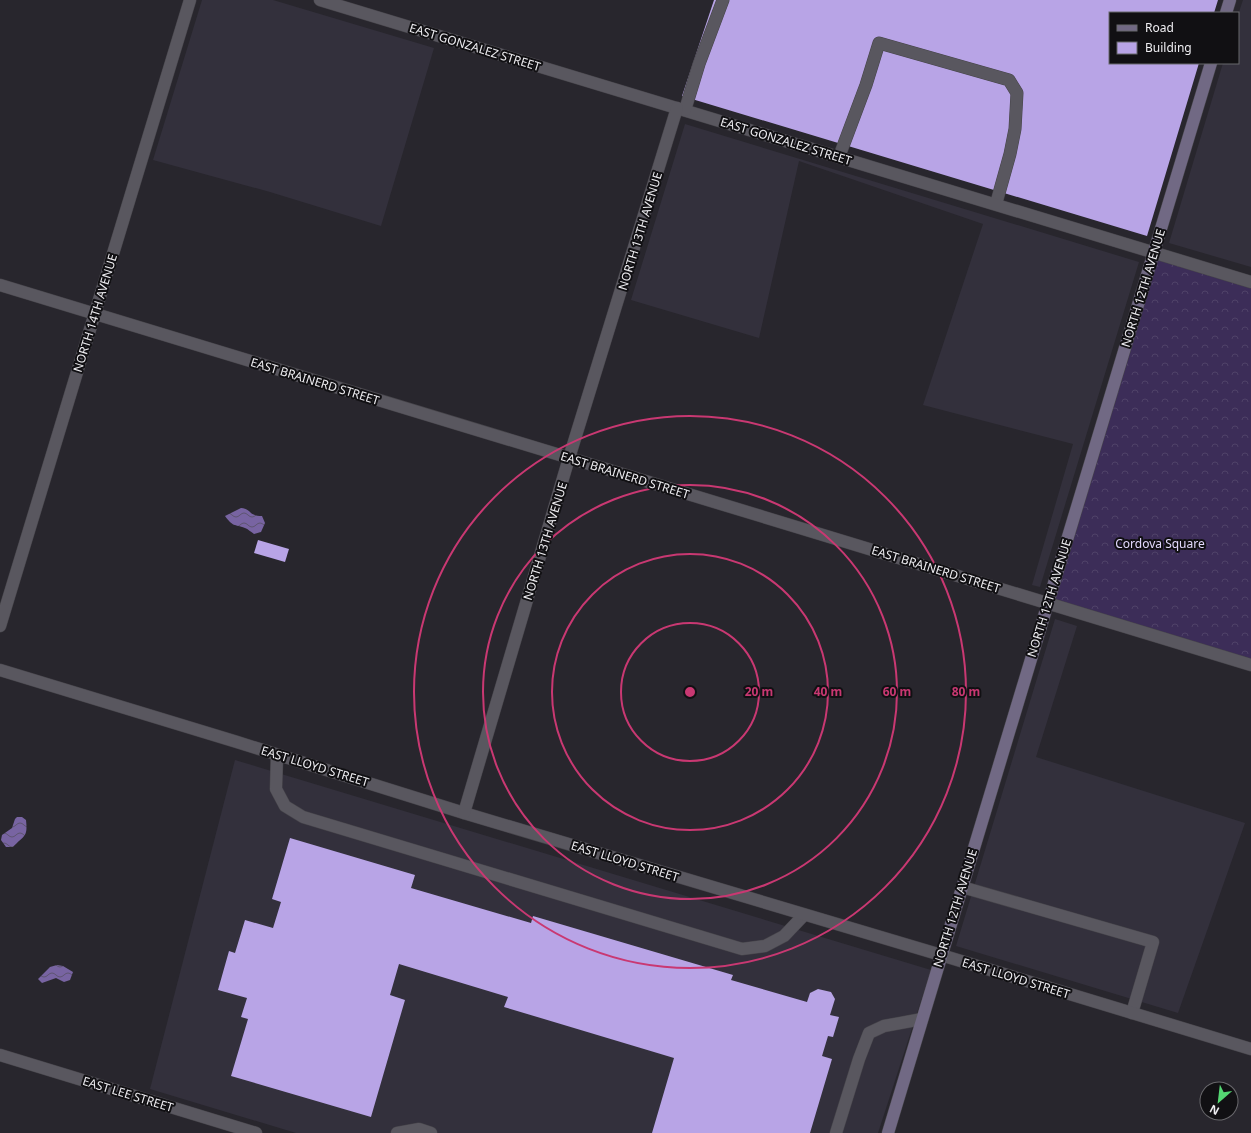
<svg xmlns="http://www.w3.org/2000/svg" width="1251" height="1133" viewBox="0 0 1251 1133" font-family="'Noto Sans',sans-serif">
<defs>
<pattern id="forest-crowns" width="20" height="18" patternUnits="userSpaceOnUse"><rect width="20" height="18" fill="#3c2d58"/><path d="M2 6a3 3 0 1 1 6 0M12 15a3 3 0 1 1 6 0" fill="none" stroke="#4f4268"/></pattern>
<pattern id="water-waves" width="16" height="10" patternUnits="userSpaceOnUse"><rect width="16" height="10" fill="#7864a2"/><path d="M0 5q4-4 8 0t8 0" fill="none" stroke="#5d5470"/></pattern>
</defs>
<rect width="100%" height="100%" fill="#28262d"/>
<!-- built -->
<g fill="#33303c">
<path d="M202,0H273L434,48L381,226L270,192L153,160Z"/>
<path d="M1243,0H1251V267L1169,243L1223,63H1238V15Z"/>
<path d="M685,124L1139,262L1040,587L1032,585L1073,444L923,405L983,224L799,161L759,338L631,300Z"/>
<path d="M1055,619L1077,626L1036,757L1245,823L1178,1013L956,946Z"/>
<path d="M235,760L931,970L878,1133H296L150,1089Z"/>
</g>
<!-- forest -->
<path fill="url(#forest-crowns)" d="M1154,252L1251,282V665L1048,603Z"/>
<!-- water -->
<g fill="url(#water-waves)">
<path d="M241,508C252,509 248,516 262,516L265,523L261,532L254,534C251,532 248,529 245,528C234,524 233,527 225,516Z"/>
<path d="M17,817H22L26,820C28,838 24,835 13,847H6L1,840L2,835L12,828L15,819Z"/>
<path d="M57,965L63,966L73,972L70,980L64,982L56,978L42,983L38,979L50,967Z"/>
</g>
<!-- building -->
<g fill="#b8a4e6">
<path d="M714,0H1218L1214,13H1110V63H1199L1147,236L682,96Z"/>
<path d="M258,540L289,549L285,562L254,553Z"/>
<path d="M290,838L415,875L411,888L531,923L533,916L733,975L731,980L807,1002L810,993L818,989L831,992L835,999L830,1015L839,1017L833,1037L828,1036L822,1056L832,1059L810,1133H652L674,1058L504,1007L508,997L399,964L390,995L405,1000L371,1117L231,1076L248,1019L241,1017L247,998L218,990L229,951L235,953L245,920L273,928L281,902L272,899Z"/>
</g>
<g fill="none" stroke-linecap="round" stroke-linejoin="round">
<defs>
<g id="lane">
<path d="M839,157L866,85L879,43L1009,80L1017,93L1015,129L1010,154L996,204"/>
<path d="M277,755L276,789L285,806L303,817L742,949L765,946L784,936L804,915"/>
<path d="M962,887L1153,942L1132,1013"/>
<path d="M397,1133L419,1129L431,1133"/>
<path d="M836,1133L859,1059L869,1033L884,1026L922,1019"/>
</g>
<g id="street">
<path d="M320,0L1251,282"/>
<path d="M685,110L699,64L723,0"/>
<path d="M0,285L1251,665"/>
<path d="M0,626L190,0"/>
<path d="M0,670L237,742L464,813L941,955L1251,1049"/>
<path d="M464,813L569,458L677,108"/>
<path d="M0,1055L256,1133"/>
</g>
<g id="secondary">
<path d="M1226,13L1230,0"/>
<path d="M888,1133L1211,63"/>
</g>
</defs>
<!-- lane casing -->
<use href="#lane" stroke="#46444a" stroke-width="13"/>
<!-- street casing -->
<use href="#street" stroke="#46444a" stroke-width="13"/>
<!-- secondary casing -->
<use href="#secondary" stroke="#46444a" stroke-width="13"/>
<!-- lane -->
<use href="#lane" stroke="#59575f" stroke-width="12"/>
<!-- street -->
<use href="#street" stroke="#59575f" stroke-width="12"/>
<!-- secondary -->
<use href="#secondary" stroke="#716984" stroke-width="12"/>
</g>
<!-- distance rings -->
<g fill="none" stroke="#c93872" stroke-width="2">
<circle cx="690" cy="692" r="69"/>
<circle cx="690" cy="692" r="138"/>
<circle cx="690" cy="692" r="207"/>
<circle cx="690" cy="692" r="276"/>
</g>
<g text-anchor="middle" dominant-baseline="central" stroke-width="4" stroke-linejoin="round" paint-order="stroke">
<!-- street labels -->
<g font-size="12" fill="#eeedf1" stroke="#111013">
<text transform="translate(475 47) rotate(17)">EAST GONZALEZ STREET</text>
<text transform="translate(786 141) rotate(17)">EAST GONZALEZ STREET</text>
<text transform="translate(640 231) rotate(-73)">NORTH 13TH AVENUE</text>
<text transform="translate(1143 288) rotate(-73)">NORTH 12TH AVENUE</text>
<text transform="translate(95 313) rotate(-73)">NORTH 14TH AVENUE</text>
<text transform="translate(315 381) rotate(17)">EAST BRAINERD STREET</text>
<text transform="translate(625 475) rotate(17)">EAST BRAINERD STREET</text>
<text transform="translate(545 541) rotate(-73)">NORTH 13TH AVENUE</text>
<text transform="translate(936 569) rotate(17)">EAST BRAINERD STREET</text>
<text transform="translate(1049 598) rotate(-73)">NORTH 12TH AVENUE</text>
<text transform="translate(315 766) rotate(17)">EAST LLOYD STREET</text>
<text transform="translate(625 861) rotate(17)">EAST LLOYD STREET</text>
<text transform="translate(955 908) rotate(-73)">NORTH 12TH AVENUE</text>
<text transform="translate(1016 978) rotate(17)">EAST LLOYD STREET</text>
<text transform="translate(128 1094) rotate(17)">EAST LEE STREET</text>
</g>
<!-- park labels -->
<g font-size="12" fill="#e2d8fc" stroke="#111013">
<text x="1160" y="543">Cordova Square</text>
</g>
</g>
<circle cx="690" cy="692" r="6" fill="#c93872" stroke="#111013" stroke-width="2"/>
<g font-size="12" text-anchor="middle" font-weight="bold" fill="#c93872" stroke="#111013" stroke-width="4" stroke-linejoin="round" paint-order="stroke">
<text x="759" y="696">20 m</text>
<text x="828" y="696">40 m</text>
<text x="897" y="696">60 m</text>
<text x="966" y="696">80 m</text>
</g>
<!-- legend -->
<rect x="1109" y="12" width="130" height="52" fill="#111013" stroke="#69686c"/>
<rect x="1117" y="25" width="20" height="6" fill="#716984" stroke="#69686c"/>
<text x="1145" y="32" font-size="12" fill="#eeedf1">Road</text>
<rect x="1117" y="42" width="20" height="12" fill="#b8a4e6" stroke="#69686c"/>
<text x="1145" y="52" font-size="12" fill="#eeedf1">Building</text>
<!-- north arrow -->
<g transform="translate(1219 1101) rotate(208)"><circle r="19" fill="#111013" stroke="#69686c"/>
<path d="M0-3L7 15L0 10L-7 15Z" fill="#54d672"/>
<text y="-6" font-size="11" font-weight="bold" text-anchor="middle" fill="#eeedf1">N</text>
</g>
</svg>
